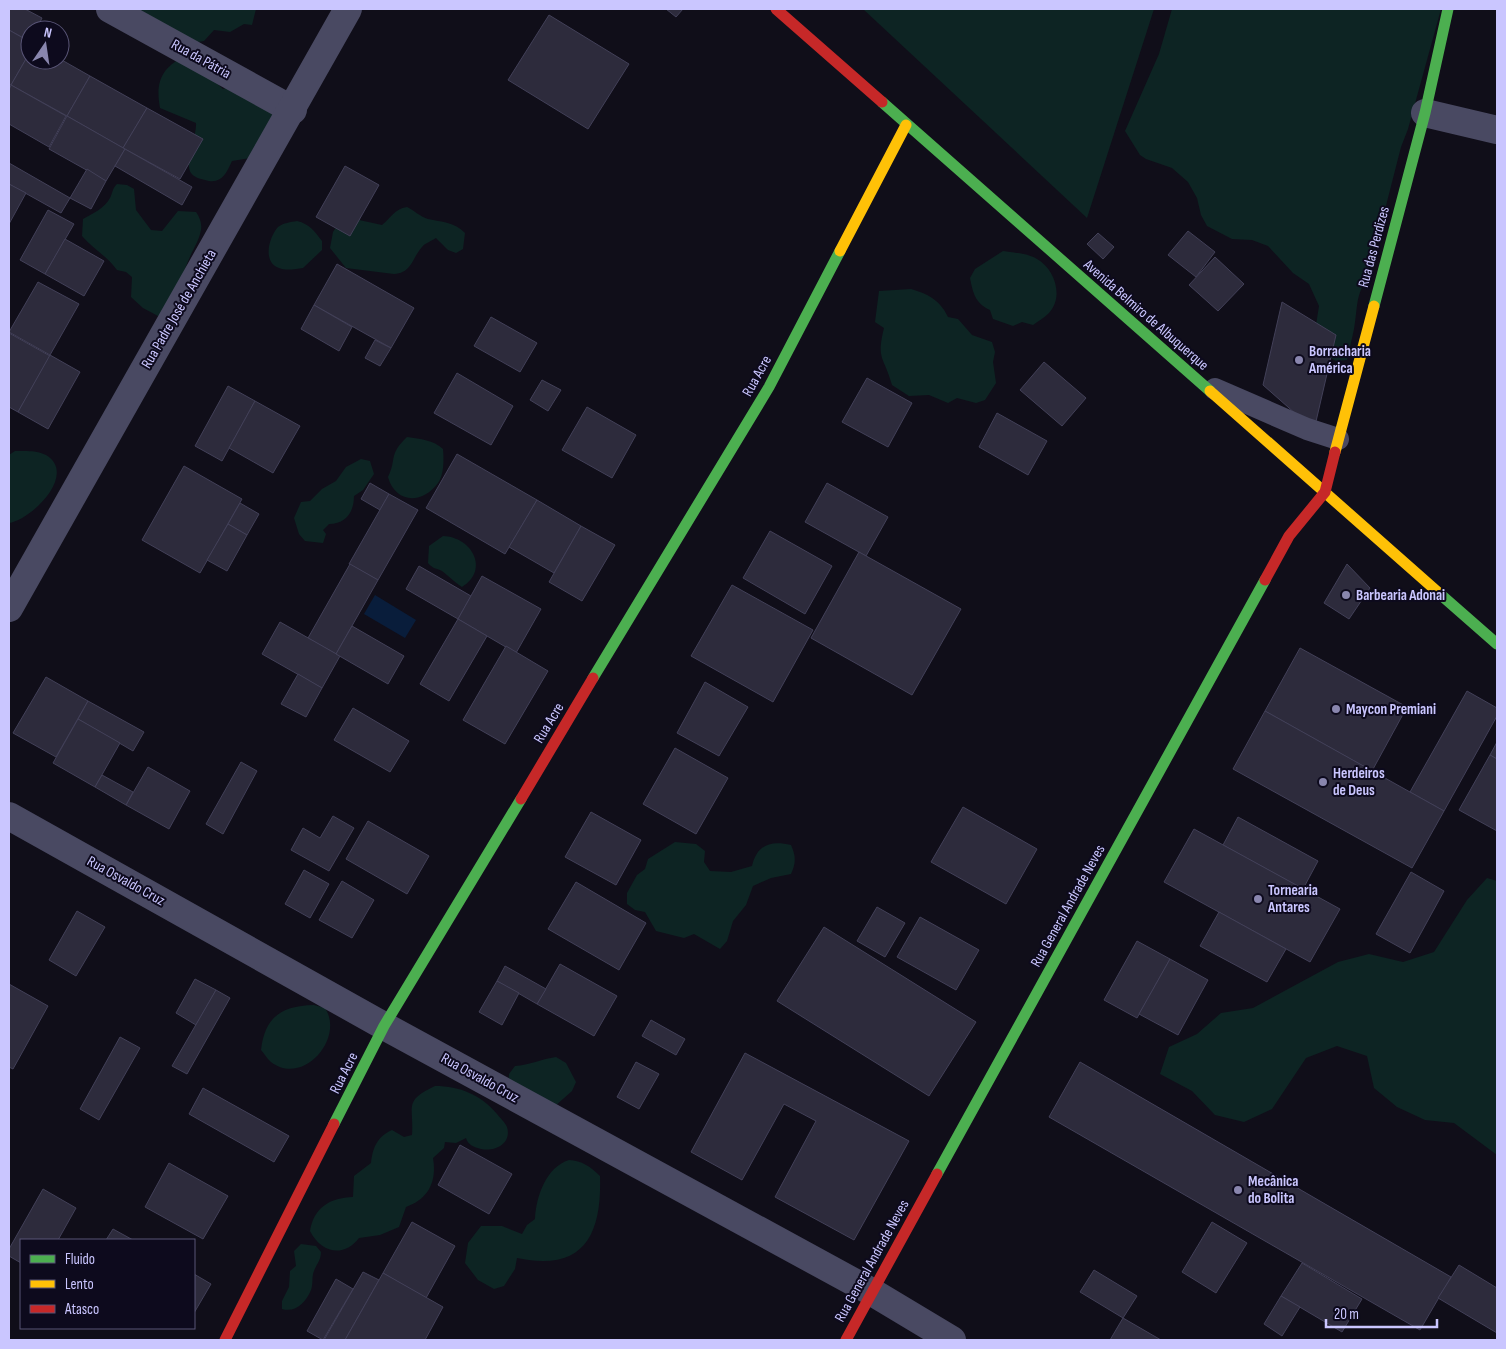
<svg xmlns="http://www.w3.org/2000/svg" width="1506" height="1349" viewBox="0 0 1506 1349" font-family="'Sofia Sans Condensed',sans-serif">
<rect width="100%" height="100%" fill="#100e19"/>
<!-- green -->
<g fill="#0d2423">
<path d="M140,9H256L252,25L244,24L230,32L214,30L204,41L192,43L143,22Z"/>
<path d="M863,9H1154L1087,218Z"/>
<path d="M1172,9H1441L1408,129L1401,147L1368,276C1355,297 1358,306 1354,329C1352,339 1349,350 1347,360L1336,361L1326,355L1316,325L1319,306L1309,284L1293,273L1268,246L1252,240L1232,239L1207,226L1201,215L1197,198L1188,182L1172,168L1146,159L1140,155L1125,131L1159,54Z"/>
<path d="M187,55L223,89L231,86L266,90L276,124L256,157L232,161C226,174 221,185 205,180C200,179 194,177 191,173C184,164 197,136 196,123L160,108C155,81 162,67 187,55Z"/>
<path d="M117,184L127,185L134,189L136,210L151,230L162,231L178,211L196,212C200,218 202,223 201,230C199,241 193,249 189,259C181,276 176,305 158,316L143,308L131,297L132,277L126,272L117,270C107,256 93,249 82,236L83,219C92,214 105,208 110,198C113,192 112,189 117,184Z"/>
<path d="M407,207C413,210 421,217 428,219C442,222 454,222 465,233L463,249L456,253L448,250L436,238C432,241 425,243 422,247C412,258 412,273 394,274L346,268L330,248L333,232L337,226L359,220L382,225C391,218 394,209 407,207Z"/>
<path d="M297,221C310,224 315,232 322,241V250L303,268C296,269 286,271 279,268C262,262 269,237 278,227C283,223 291,222 297,221Z"/>
<path d="M1003,251C1013,253 1028,253 1037,259C1055,269 1064,297 1049,313C1044,318 1038,321 1033,325L1022,322L1013,326L993,319L990,310C975,303 973,293 970,278L975,269Z"/>
<path d="M911,289C928,294 940,300 948,317L958,319L972,335L992,342L995,352L993,362L996,383L985,400L976,403L957,398L948,403L929,395L909,396L892,385C884,356 876,360 884,328L875,322L879,291Z"/>
<path d="M407,437C421,439 433,440 443,449C444,460 444,475 438,483C422,505 395,503 388,477C397,459 388,455 407,437Z"/>
<path d="M15,451C25,451 37,450 46,455C78,474 31,520 9,523V455Z"/>
<path d="M361,459L370,461L374,474L363,490L354,496C354,512 346,524 329,524L323,530L326,534L323,543L305,541L299,534L294,518L301,502L310,501L322,489L336,481L346,467Z"/>
<path d="M443,536C472,537 490,570 462,587C454,582 449,576 442,571C436,568 433,569 428,563L429,546Z"/>
<path d="M675,842L696,844L705,851L704,862L710,871L731,872L752,866C757,845 770,840 791,845C796,856 796,863 791,874L771,878L753,886L746,905L733,921L727,941L720,949L694,934L684,938L656,931L645,912L635,910L627,904V893L637,875L645,869L648,859Z"/>
<path d="M1487,878L1497,881V1155L1454,1123L1425,1120L1397,1107L1374,1088L1367,1056L1337,1046L1306,1058L1272,1109L1244,1122L1215,1115L1192,1091L1160,1074L1169,1047L1197,1034L1221,1013L1253,1008L1338,962L1369,954L1403,962L1434,952L1467,900Z"/>
<path d="M314,1005L325,1008C345,1038 303,1087 271,1062C267,1059 264,1053 261,1050C265,1016 282,1006 314,1005Z"/>
<path d="M556,1057L566,1063L576,1082L572,1091L555,1106L508,1085L509,1074L515,1066C529,1065 542,1059 556,1057Z"/>
<path d="M435,1086C460,1086 481,1095 497,1114C500,1118 505,1122 507,1127C512,1144 495,1152 481,1149C474,1147 468,1145 466,1138L456,1143L445,1142L444,1148L433,1158C437,1181 429,1199 406,1207L399,1227L380,1235L359,1238C344,1258 321,1253 310,1231C314,1207 330,1198 353,1197L354,1176L371,1163C373,1147 377,1137 392,1130L404,1137L412,1135C414,1106 403,1101 435,1086Z"/>
<path d="M569,1160C582,1161 590,1166 600,1176C602,1236 583,1272 517,1258L515,1269L504,1286L494,1289L478,1280L465,1263L468,1243L481,1226H502L522,1234L527,1225L535,1219C536,1197 546,1167 569,1160Z"/>
<path d="M301,1244L316,1246L321,1252C321,1261 315,1266 313,1274C312,1279 313,1285 311,1290C306,1302 296,1313 282,1309V1301L289,1287L290,1271L296,1266L294,1251Z"/>
</g>
<!-- water -->
<path fill="#091d3b" d="M375,595L416,620L405,638L364,614Z"/>
<!-- building -->
<g fill="#2d2b3c" stroke="#424058">
<path d="M9,9H25L42,18L36,30H30L29,41L9,30Z"/>
<path d="M666,9H683L676,17Z"/>
<path d="M549,15L629,64L588,129L508,80Z"/>
<path d="M9,30L30,42V52L11,85L9,84Z"/>
<path d="M30,52V60L60,59L90,76L67,116L11,85Z"/>
<path d="M90,76L147,108L123,148L67,116Z"/>
<path d="M11,85L66,116L49,147L9,124V90Z"/>
<path d="M147,108L203,139L180,179L123,148Z"/>
<path d="M67,116L125,149L106,181L49,149Z"/>
<path d="M125,149L192,187L182,205L115,166Z"/>
<path d="M9,163L70,198L61,213L9,184Z"/>
<path d="M345,166L379,185L350,236L316,217Z"/>
<path d="M87,169L106,181L91,209L70,198Z"/>
<path d="M9,184L26,193L9,224Z"/>
<path d="M48,210L74,224L45,274L20,260Z"/>
<path d="M1188,231L1215,252L1196,277L1168,255Z"/>
<path d="M1098,233L1114,247L1103,259L1087,244Z"/>
<path d="M65,239L104,261L84,296L45,274Z"/>
<path d="M1215,257L1244,284L1218,311L1189,285Z"/>
<path d="M337,264L414,308L391,348L314,305Z"/>
<path d="M38,282L79,304L50,355L9,332Z"/>
<path d="M1282,302L1336,335L1314,430L1263,385Z"/>
<path d="M314,305L352,327L339,351L301,329Z"/>
<path d="M491,317L537,343L520,372L474,346Z"/>
<path d="M9,333L50,356L18,412L9,407Z"/>
<path d="M375,340L391,348L380,366L365,358Z"/>
<path d="M50,355L80,372L48,429L18,412Z"/>
<path d="M1044,362L1086,398L1062,426L1020,390Z"/>
<path d="M457,373L513,406L491,445L434,413Z"/>
<path d="M867,378L912,403L888,447L842,422Z"/>
<path d="M542,380L561,390L548,411L530,400Z"/>
<path d="M228,386L255,401L222,461L195,446Z"/>
<path d="M255,401L300,426L273,473L229,448Z"/>
<path d="M587,407L636,435L612,478L562,450Z"/>
<path d="M997,413L1047,441L1028,475L979,447Z"/>
<path d="M457,454L537,500L505,554L426,508Z"/>
<path d="M184,466L242,499L200,573L142,540Z"/>
<path d="M370,483L389,494L380,510L361,499Z"/>
<path d="M827,483L888,517L866,556L805,522Z"/>
<path d="M389,494L418,510L378,580L349,564Z"/>
<path d="M537,500L581,526L554,573L509,547Z"/>
<path d="M240,503L259,514L247,535L228,524Z"/>
<path d="M228,524L247,535L227,571L207,560Z"/>
<path d="M581,526L615,545L582,601L549,582Z"/>
<path d="M770,531L832,566L805,614L743,578Z"/>
<path d="M859,552L961,609L912,695L811,638Z"/>
<path d="M350,564L378,580L336,654L308,638Z"/>
<path d="M1347,564L1370,588L1349,619L1324,603Z"/>
<path d="M419,566L471,596L458,619L406,589Z"/>
<path d="M482,576L541,609L516,653L458,619Z"/>
<path d="M732,585L813,630L773,702L691,656Z"/>
<path d="M458,619L487,636L449,701L420,684Z"/>
<path d="M280,622L340,656L322,688L262,654Z"/>
<path d="M352,626L404,656L388,684L336,654Z"/>
<path d="M506,646L548,671L505,744L463,720Z"/>
<path d="M1300,648L1407,707L1372,771L1265,711Z"/>
<path d="M298,674L322,688L306,717L281,704Z"/>
<path d="M46,677L88,701L56,757L13,733Z"/>
<path d="M705,682L748,707L719,756L677,733Z"/>
<path d="M1467,691L1497,708V716L1444,811L1410,792Z"/>
<path d="M88,701L144,732L133,751L78,719Z"/>
<path d="M353,708L409,741L390,772L334,740Z"/>
<path d="M1265,711L1444,811L1412,868L1233,769Z"/>
<path d="M78,719L120,743L95,787L53,763Z"/>
<path d="M1497,742V759L1490,755Z"/>
<path d="M675,748L728,778L696,834L643,804Z"/>
<path d="M1490,755L1497,759V831L1459,810Z"/>
<path d="M241,762L257,771L223,834L206,824Z"/>
<path d="M148,767L190,791L169,829L126,805Z"/>
<path d="M102,775L133,792L126,805L95,787Z"/>
<path d="M963,807L1037,849L1006,904L931,862Z"/>
<path d="M591,812L641,840L616,885L565,857Z"/>
<path d="M333,816L354,828L329,871L291,850L303,828L320,838Z"/>
<path d="M1238,817L1318,861L1303,889L1223,845Z"/>
<path d="M368,821L429,856L407,894L346,859Z"/>
<path d="M1194,829L1340,909L1310,962L1164,882Z"/>
<path d="M304,870L329,884L310,918L285,904Z"/>
<path d="M1411,872L1444,891L1410,953L1376,934Z"/>
<path d="M342,881L374,900L352,938L319,920Z"/>
<path d="M576,882L646,923L619,970L548,929Z"/>
<path d="M877,907L905,923L885,957L857,941Z"/>
<path d="M77,911L105,927L76,976L49,960Z"/>
<path d="M1219,912L1286,949L1267,982L1200,946Z"/>
<path d="M920,917L979,950L956,990L897,957Z"/>
<path d="M824,927L976,1022L929,1096L777,1001Z"/>
<path d="M1137,941L1170,959L1137,1018L1104,1000Z"/>
<path d="M1170,959L1208,980L1178,1035L1139,1014Z"/>
<path d="M560,964L617,996L594,1036L537,1004Z"/>
<path d="M505,966L546,989L537,1004L497,981Z"/>
<path d="M195,979L216,990L196,1025L176,1013Z"/>
<path d="M497,981L519,993L502,1025L479,1012Z"/>
<path d="M9,984L48,1006L13,1069L9,1067Z"/>
<path d="M216,990L230,998L187,1074L172,1066Z"/>
<path d="M651,1020L685,1039L676,1055L642,1036Z"/>
<path d="M120,1037L140,1048L99,1120L80,1109Z"/>
<path d="M745,1053L909,1141L854,1240L775,1197L816,1121L784,1104L742,1180L691,1152Z"/>
<path d="M636,1062L659,1074L639,1109L617,1097Z"/>
<path d="M1080,1062L1451,1277L1420,1330L1049,1117Z"/>
<path d="M203,1088L289,1136L274,1162L189,1114Z"/>
<path d="M460,1145L512,1174L489,1214L438,1185Z"/>
<path d="M169,1163L228,1196L203,1239L145,1207Z"/>
<path d="M43,1189L76,1208L58,1240H21V1263L9,1256V1249Z"/>
<path d="M412,1222L455,1246L426,1298L383,1273Z"/>
<path d="M1212,1222L1247,1243L1216,1293L1182,1272Z"/>
<path d="M113,1229L133,1240H106Z"/>
<path d="M1302,1263L1362,1299L1342,1332L1281,1296Z"/>
<path d="M1459,1265L1497,1288V1333L1438,1298Z"/>
<path d="M1094,1270L1137,1296L1123,1318L1080,1292Z"/>
<path d="M363,1272L379,1280L345,1340H324Z"/>
<path d="M383,1273L443,1307L425,1340H345Z"/>
<path d="M194,1274L211,1284L194,1313Z"/>
<path d="M336,1279L353,1289L323,1340L307,1331Z"/>
<path d="M1281,1296L1300,1307L1282,1336L1264,1324Z"/>
<path d="M1123,1318L1161,1340H1110Z"/>
</g>
<g fill="none" stroke-linecap="round" stroke-linejoin="round">
<!-- lane -->
<path stroke="#494962" stroke-width="22" d="M1215,389L1307,429L1338,439"/>
<!-- street -->
<g stroke="#494962" stroke-width="28">
<path d="M110,9L293,110"/>
<path d="M1425,113L1497,130"/>
<path d="M9,608L348,9"/>
<path d="M9,816L384,1026L872,1292L952,1340"/>
</g>
<!-- fast -->
<g stroke="#4caf50" stroke-width="11">
<path d="M882,102L1210,391"/>
<path d="M1374,306L1425,113L1448,9"/>
<path d="M1440,594L1497,644"/>
<path d="M593,678L769,387L840,251"/>
<path d="M334,1124L384,1026L521,799"/>
<path d="M937,1174L1265,580"/>
</g>
<!-- slow -->
<g stroke="#ffc107" stroke-width="11">
<path d="M840,251L906,125"/>
<path d="M1210,391L1440,594"/>
<path d="M1335,452L1374,306"/>
</g>
<!-- jam -->
<g stroke="#c62828" stroke-width="11">
<path d="M776,9L882,102"/>
<path d="M1265,580L1289,536L1325,492L1335,452"/>
<path d="M521,799L593,678"/>
<path d="M225,1340L334,1124"/>
<path d="M846,1340L937,1174"/>
</g>
</g>
<!-- markers -->
<g fill="#8986ae" stroke="#0d0a1d" stroke-width="2">
<circle cx="1299" cy="360" r="5"/>
<circle cx="1346" cy="595" r="5"/>
<circle cx="1336" cy="709" r="5"/>
<circle cx="1323" cy="782" r="5"/>
<circle cx="1258" cy="899" r="5"/>
<circle cx="1238" cy="1190" r="5"/>
</g>
<g text-anchor="middle" dominant-baseline="central" stroke-width="4" stroke-linejoin="round" paint-order="stroke">
<!-- street labels -->
<g font-size="15" fill="#cac6ff" stroke="#0d0a1d">
<text transform="translate(201 59) rotate(29)">Rua da Pátria</text>
<text transform="translate(1374 247) rotate(-75)">Rua das Perdizes</text>
<text transform="translate(179 309) rotate(-60)">Rua Padre José de Anchieta</text>
<text transform="translate(1146 315) rotate(41)">Avenida Belmiro de Albuquerque</text>
<text transform="translate(757 376) rotate(-61)">Rua Acre</text>
<text transform="translate(549 723) rotate(-59)">Rua Acre</text>
<text transform="translate(126 881) rotate(29)">Rua Osvaldo Cruz</text>
<text transform="translate(1068 906) rotate(-61)">Rua General Andrade Neves</text>
<text transform="translate(344 1073) rotate(-63)">Rua Acre</text>
<text transform="translate(480 1078) rotate(29)">Rua Osvaldo Cruz</text>
<text transform="translate(872 1261) rotate(-61)">Rua General Andrade Neves</text>
</g>
<!-- poi labels -->
<g font-size="15" font-weight="bold" fill="#cac6ff" stroke="#0d0a1d" text-anchor="start">
<text x="1309" y="351">Borracharia<tspan x="1309" dy="17">América</tspan></text>
<text x="1356" y="595">Barbearia Adonai</text>
<text x="1346" y="709">Maycon Premiani</text>
<text x="1333" y="773">Herdeiros<tspan x="1333" dy="17">de Deus</tspan></text>
<text x="1268" y="890">Tornearia<tspan x="1268" dy="17">Antares</tspan></text>
<text x="1248" y="1181">Mecânica<tspan x="1248" dy="17">do Bolita</tspan></text>
</g>
</g>
<!-- border -->
<rect width="1506" height="1349" fill="none" stroke="#cac6ff" stroke-width="20"/>
<!-- legend -->
<rect x="20" y="1239" width="175" height="90" fill="#0d0a1d" stroke="#595577"/>
<rect x="30" y="1255" width="25" height="8" fill="#4caf50" stroke="#595577"/>
<text x="65" y="1264" font-size="15" fill="#cac6ff">Fluido</text>
<rect x="30" y="1280" width="25" height="8" fill="#ffc107" stroke="#595577"/>
<text x="65" y="1289" font-size="15" fill="#cac6ff">Lento</text>
<rect x="30" y="1305" width="25" height="8" fill="#c62828" stroke="#595577"/>
<text x="65" y="1314" font-size="15" fill="#cac6ff">Atasco</text>
<!-- north arrow -->
<g transform="translate(45 45) rotate(13)"><circle r="24" fill="#0d0a1d" stroke="#595577"/>
<path d="M0-4L9 19L0 12L-9 19Z" fill="#8986ae"/>
<text y="-8" font-size="14" font-weight="bold" text-anchor="middle" fill="#cac6ff">N</text>
</g>
<!-- scale -->
<path d="M1326 1319v8h111v-8" fill="none" stroke="#cac6ff" stroke-width="2.5"/>
<text x="1334" y="1319" font-size="15" fill="#cac6ff" stroke="#0d0a1d" stroke-width="4" paint-order="stroke">20 m</text>
</svg>
